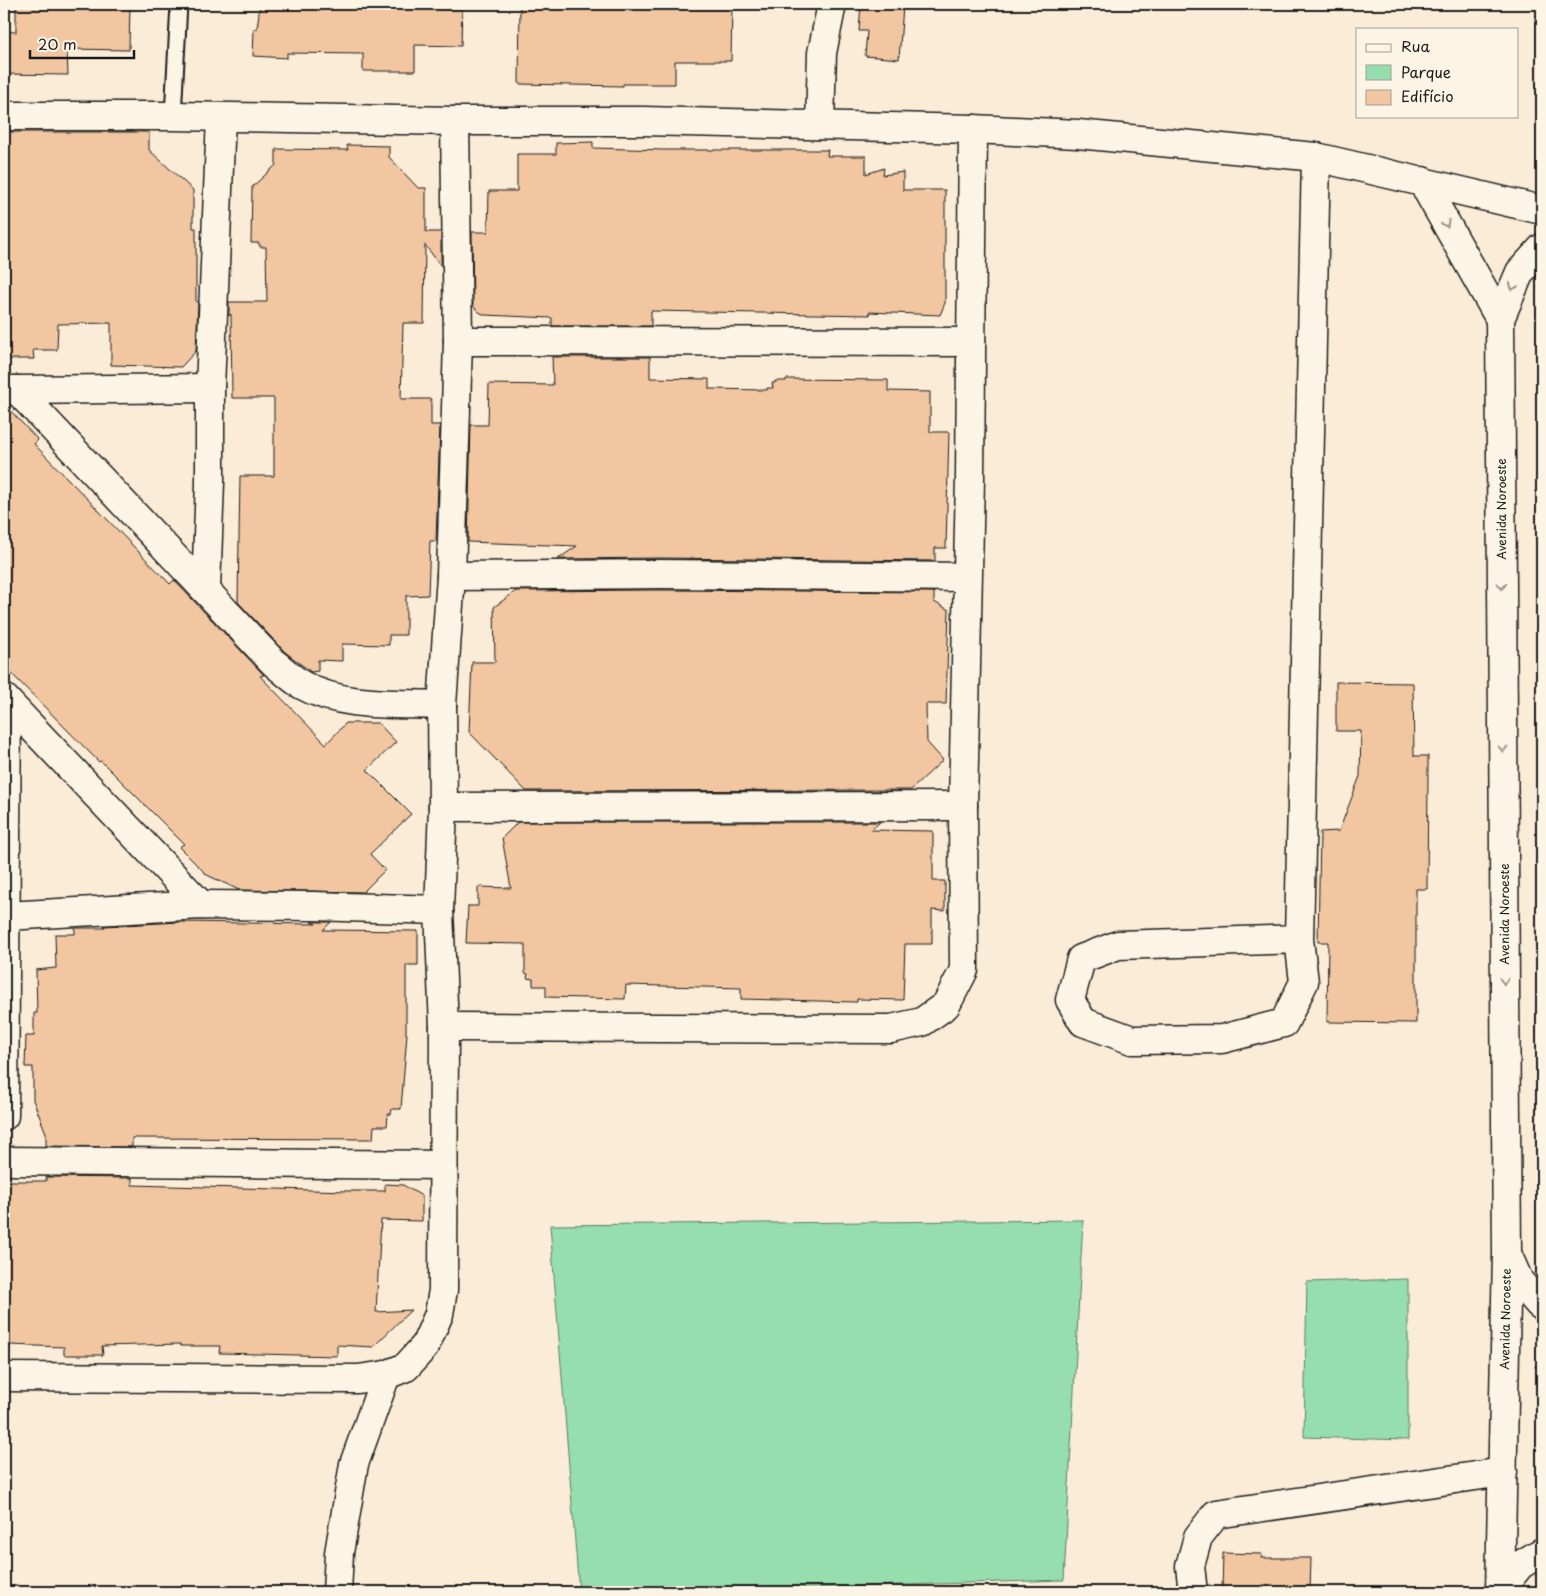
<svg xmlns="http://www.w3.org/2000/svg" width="1546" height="1596" viewBox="0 0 1546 1596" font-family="'Playpen Sans',sans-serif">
<rect width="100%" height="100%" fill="#faecd7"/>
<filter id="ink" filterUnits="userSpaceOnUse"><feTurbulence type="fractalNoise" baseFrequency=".02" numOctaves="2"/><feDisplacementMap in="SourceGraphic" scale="10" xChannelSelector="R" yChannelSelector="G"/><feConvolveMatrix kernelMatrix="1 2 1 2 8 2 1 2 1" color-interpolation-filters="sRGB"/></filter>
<g filter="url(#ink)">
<!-- green -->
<g fill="#96dead" stroke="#597d64">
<path d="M1083,1220L1064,1580L681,1592H579L550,1225Z"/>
<path d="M1408,1279V1440L1304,1437L1307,1282Z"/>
</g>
<!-- building -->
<g fill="#f1c6a0" stroke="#1c1c1c">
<path d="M16,4H130L129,50L67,49L68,75L4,74V31L16,32Z"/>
<path d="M260,4H416V8H462L461,46L415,45V71H363V54L287,53V58L253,56L254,29H257Z"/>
<path d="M520,4H732L731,61H675V84H623V86L519,84Z"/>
<path d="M861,4L903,6L899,59L865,56L867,31H859Z"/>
<path d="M4,132H149V150L193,190V228H196V302H198L196,351L181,367L111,365V323L58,324L57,350H33L34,359H4Z"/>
<path d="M593,142V148L664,150H828L827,156H866V174L884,168L883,175L903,172V190H945V303L940,315L869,312L870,315L651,311V326H552V318L485,315L479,312L473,306L472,232H488L489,191H517V154H556V143Z"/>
<path d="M347,145L389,146V157L418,188H426V232H441V266L425,245L424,323H403L401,399H431V425H440L436,541H430L428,595L406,596V635H389V645L342,644V661L318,660V671L311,672L285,652L238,602L240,476H274V398H232L231,314L229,316V302H267L266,247H260L259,243H251L252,187L276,165V149L348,150Z"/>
<path d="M552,357H650V378L709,379V389L767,390V388H773L772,383H775V381H786V379L888,380V391L930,392V432H949L946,548H935V561L660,558L558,559L577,546L468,542L471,425H488L489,384L553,385Z"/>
<path d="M4,406H6L38,440L34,444L170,584L174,580L264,675L260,676L326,744L346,723H378L396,742L367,770L411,814L370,854L385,870L363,892L239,890L207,875L179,847L184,844L101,761L99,762L4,666Z"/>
<path d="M660,590L934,592V602L949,610L946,704H926L927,742L943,760L911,790L526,791L469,732L472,662H495L494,607L516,591Z"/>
<path d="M1336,682L1413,683L1414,756H1428V779L1427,889H1416V1023L1327,1022L1328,942H1318L1320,832L1339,831L1360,776L1361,731H1336Z"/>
<path d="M518,822H880L871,830L933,831V881H945V911L932,910V944H905L903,1000L857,999V1002L741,999V988L626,985L625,999L546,997V986H533V979L527,978L528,974L525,973V944L466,943L468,906H478V887L511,888L502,838Z"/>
<path d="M180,922L316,924L311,922H331L323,930L418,931V965H406V1034H407L401,1109H392L391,1114H388L387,1126H374L373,1139L132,1138V1147L46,1146V1133L33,1100V1067H25L26,1036H34V1013H37L36,970L56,968L55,934H75V928H104L105,926Z"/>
<path d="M46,1177L132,1178V1185L348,1191H385V1184L403,1185L422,1196V1221L381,1220L376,1312L411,1310L373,1347L337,1345V1356L219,1353L220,1346H181L180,1344L102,1346L103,1355H64V1347L9,1345V1343H4V1181H46Z"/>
<path d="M1223,1553L1262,1554L1261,1558H1311L1310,1592H1222Z"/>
</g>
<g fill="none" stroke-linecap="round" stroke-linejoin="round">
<defs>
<path id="service" d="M173,116L179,4"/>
<g id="minor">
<path d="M820,125L822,53L832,4"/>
<path d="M458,341L971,342"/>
<path d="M4,390H17L274,663C283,670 292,679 302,685C343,708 395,703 442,705"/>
<path d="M17,390L210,388"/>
<path d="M451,576L660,574L967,577"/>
<path d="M206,589L210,482V388L221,117"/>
<path d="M4,698L201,905"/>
<path d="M443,807L963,806"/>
<path d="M6,916L201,905L313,906L439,910"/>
<path d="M1299,939L1118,945L1081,959L1070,1000L1083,1022L1132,1040L1222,1039L1284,1023L1304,982L1299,939L1316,157"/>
<path d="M444,1027L891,1029L922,1022L946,1005L964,970L963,806L970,478L973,129"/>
<path d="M4,1116L7,701"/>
<path d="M4,1161L443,1165"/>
<path d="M4,1377L358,1379L386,1375L406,1367L425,1346L439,1314L443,1290L444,1027L439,910L443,807L442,705L451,576L458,341L455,121"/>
<path d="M337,1592L339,1553L354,1464L386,1375"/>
<path d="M1193,1592L1190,1566L1198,1537L1216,1514L1503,1472"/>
</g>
<g id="tertiary">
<path d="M4,116H173L455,121H643L973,129L1078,134L1316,157L1542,210"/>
<path d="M1422,181L1500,319"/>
<path d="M1508,1256L1519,1281L1539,1304L1542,1306"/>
<path d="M1500,1590L1520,1565L1542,1552"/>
<path d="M1500,1592L1507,1253L1500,319L1520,272L1542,248"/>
</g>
</defs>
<!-- service casing -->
<use href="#service" stroke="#1c1c1c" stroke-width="19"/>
<!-- minor casing -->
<use href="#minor" stroke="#1c1c1c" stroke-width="31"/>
<!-- tertiary casing -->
<use href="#tertiary" stroke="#1c1c1c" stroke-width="31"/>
<!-- path -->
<path stroke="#1c1c1c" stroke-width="3" stroke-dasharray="1 4" stroke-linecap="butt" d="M1535,1366L1542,1369"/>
<!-- service -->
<use href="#service" stroke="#fcf5e5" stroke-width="15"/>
<!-- minor -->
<use href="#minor" stroke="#fcf5e5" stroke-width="28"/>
<!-- tertiary -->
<use href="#tertiary" stroke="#fcf5e5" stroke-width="28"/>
</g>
<!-- one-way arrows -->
<defs><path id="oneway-chevron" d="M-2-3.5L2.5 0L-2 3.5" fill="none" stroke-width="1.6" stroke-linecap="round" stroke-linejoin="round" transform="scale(1.25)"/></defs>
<g stroke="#97938b">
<use href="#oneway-chevron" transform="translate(1446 224) rotate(61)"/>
<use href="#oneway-chevron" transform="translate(1513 287) rotate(113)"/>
<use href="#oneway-chevron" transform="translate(1502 586) rotate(90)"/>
<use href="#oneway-chevron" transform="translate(1503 749) rotate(90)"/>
<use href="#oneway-chevron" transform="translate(1504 981) rotate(90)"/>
</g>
</g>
<g text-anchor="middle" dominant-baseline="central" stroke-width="4.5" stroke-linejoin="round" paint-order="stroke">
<!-- street labels -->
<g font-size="12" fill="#1c1c1c" stroke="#fcf5e5">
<text transform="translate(1501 509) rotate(-90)">Avenida Noroeste</text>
<text transform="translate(1504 914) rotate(-90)">Avenida Noroeste</text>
<text transform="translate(1505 1319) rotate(-89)">Avenida Noroeste</text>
</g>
</g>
<!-- margin -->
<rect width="1546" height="1596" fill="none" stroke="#fcf5e5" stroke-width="20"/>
<rect x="10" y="10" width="1526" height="1576" fill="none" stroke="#1c1c1c" stroke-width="2" filter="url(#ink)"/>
<!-- legend -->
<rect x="1356" y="28" width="162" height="90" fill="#fcf5e5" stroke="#a29e95"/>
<rect x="1366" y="44" width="25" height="8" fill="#fcf5e5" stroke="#a29e95"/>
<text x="1401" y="52" font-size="15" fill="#1c1c1c">Rua</text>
<rect x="1366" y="65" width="25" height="15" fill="#96dead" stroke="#a29e95"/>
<text x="1401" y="78" font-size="15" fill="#1c1c1c">Parque</text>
<rect x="1366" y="90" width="25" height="15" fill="#f1c6a0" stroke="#a29e95"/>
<text x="1401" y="102" font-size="15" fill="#1c1c1c">Edifício</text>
<!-- scale -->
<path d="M30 50v8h104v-8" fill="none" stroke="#1c1c1c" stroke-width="2.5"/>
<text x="38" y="50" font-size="15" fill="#1c1c1c" stroke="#fcf5e5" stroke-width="4" paint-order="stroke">20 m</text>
</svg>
